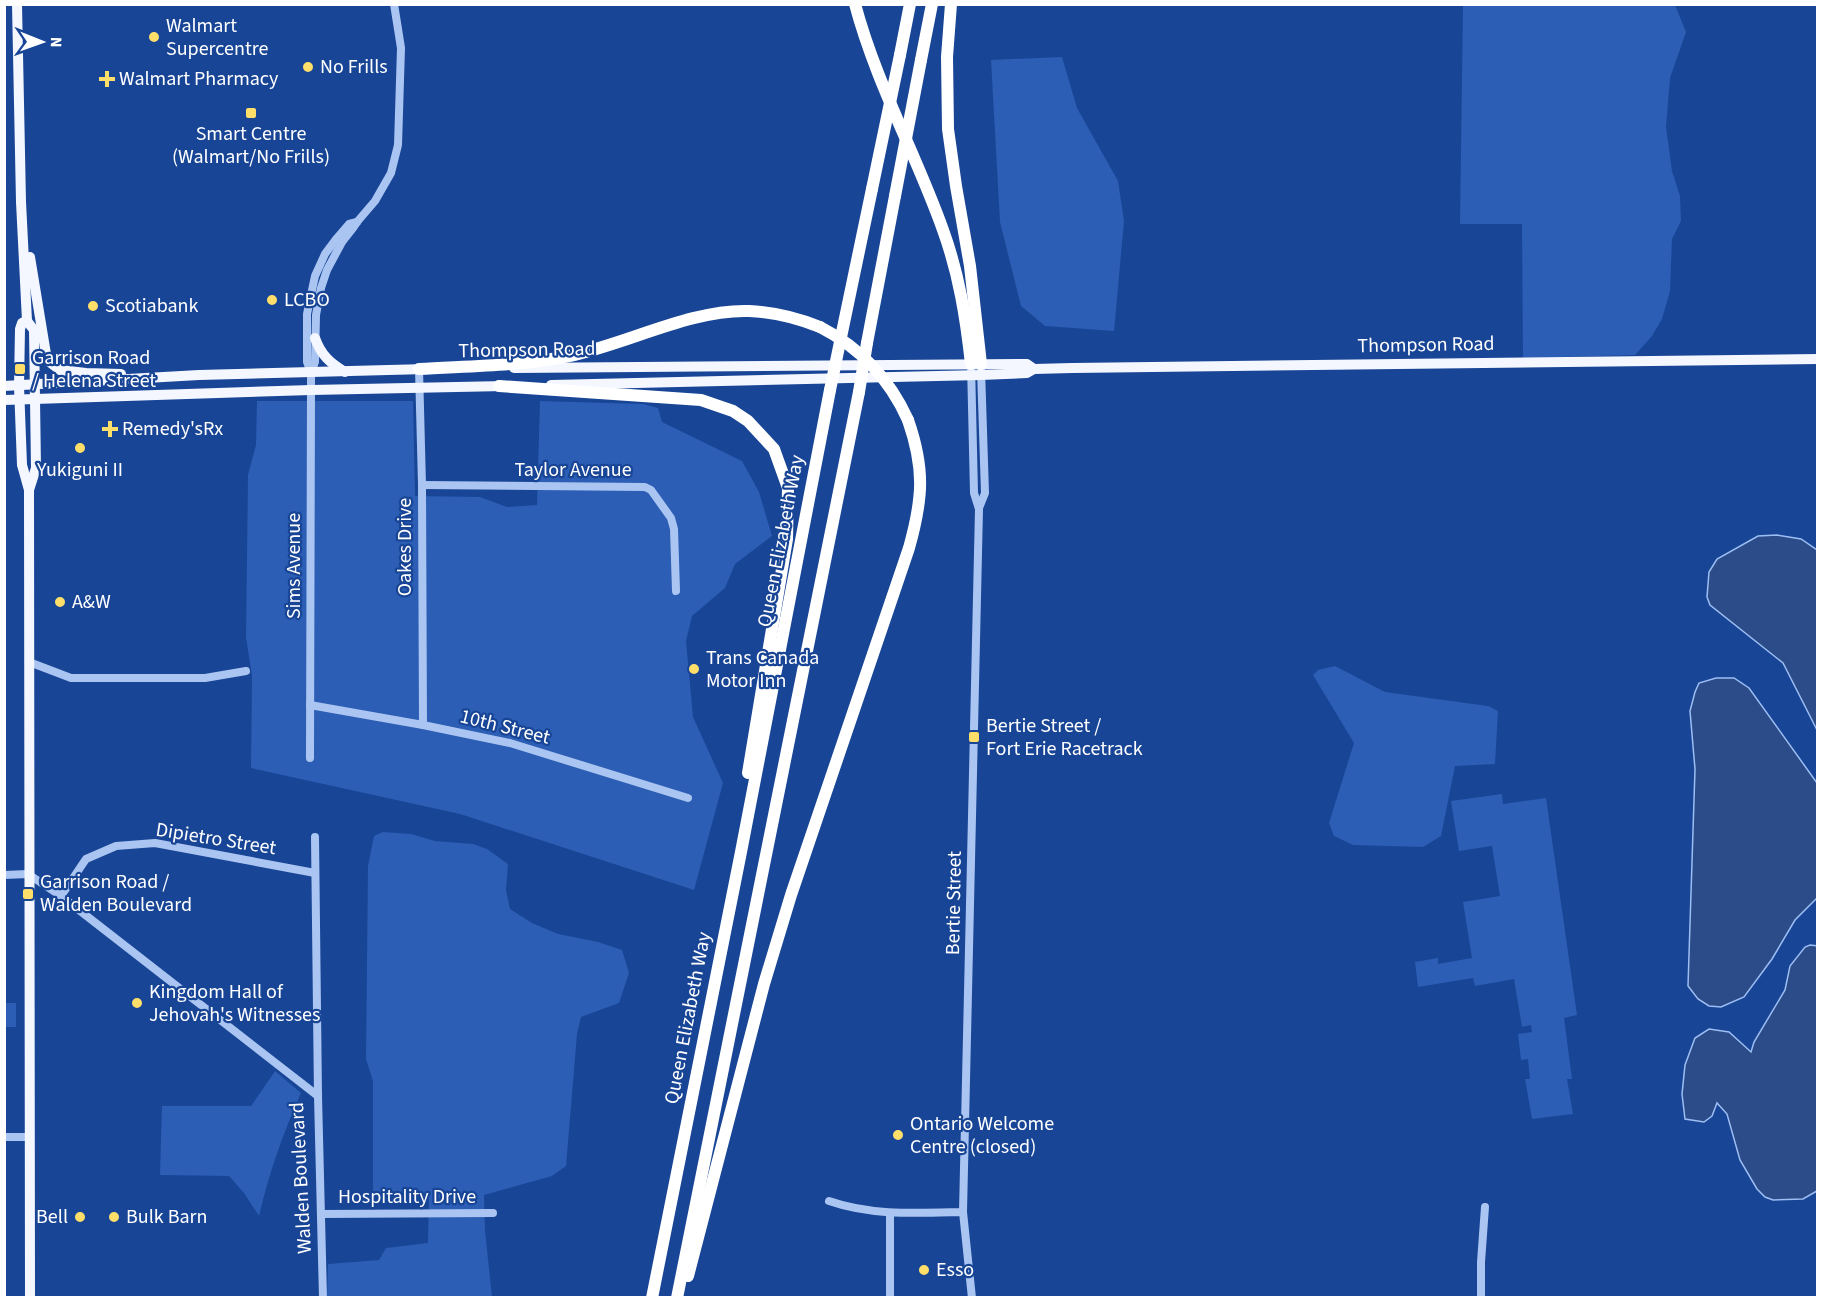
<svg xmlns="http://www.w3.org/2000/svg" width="1822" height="1302" viewBox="0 0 1822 1302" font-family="'Source Sans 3',sans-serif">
<rect width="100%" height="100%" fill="#184596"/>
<!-- green -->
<g fill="#2b5eb4">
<path d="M1463,5H1675L1686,32L1670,78L1666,127L1672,171L1680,196L1681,221L1672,239L1670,291L1662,319L1652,336L1635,355L1523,358L1522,224H1460Z"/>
<path d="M1062,57L1077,108L1118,181L1124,221L1114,331L1045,326L1021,306L1000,222L991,60Z"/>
<path d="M257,401H413L415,496L480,497L507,507L537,505L540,401L643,404L658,408L662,422L742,461L759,492L772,536L735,564L725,588L692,616L686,641L693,717L723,783L694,890L460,814L251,768L252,676L246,637L248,475L256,445Z"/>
<path d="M1335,666L1385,692L1488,706L1498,711L1495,764L1455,766L1441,836L1423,847L1353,845L1334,836L1329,823L1354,743L1313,675L1318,670Z"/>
<path d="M1502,794L1503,804L1546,798L1577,1015L1564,1018L1572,1079H1567L1573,1114L1532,1119L1525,1079H1530L1528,1059L1521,1060L1518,1034L1532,1032L1531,1025L1522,1027L1514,979L1475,986L1473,978L1418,987L1415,962L1438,958V964L1472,958L1463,902L1500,896L1492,846L1459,851L1451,801Z"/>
<path d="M383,832L411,834L435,841L473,844L487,849L508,864L506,890L510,909L532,923L558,934L598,942L622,950L629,973L619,1003L581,1017L577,1034L566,1166L552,1176L484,1195L485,1231L492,1297L327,1298L328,1264L379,1260L386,1248L428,1243L429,1194H373V1081L366,1059L368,866L374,836Z"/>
<path d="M4,1003H16V1027H5Z"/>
<path d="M275,1071L301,1093C283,1133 269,1173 259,1216L244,1193L229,1176L160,1175L162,1106H251Z"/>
</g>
<!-- water -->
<g fill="#2b4c88" stroke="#9dbef3" stroke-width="1.5">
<path d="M1777,535L1801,539L1817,550V730L1783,663L1710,605L1707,597L1709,572L1717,559L1758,536Z"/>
<path d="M1716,678H1734L1749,688L1817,783V898L1795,920L1772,959L1744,997L1721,1007L1709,1006L1698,999L1688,986L1695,769L1690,711L1695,692L1699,683Z"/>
<path d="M1810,945L1818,946L1817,1191L1803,1199L1773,1200L1765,1197L1757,1189L1740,1160L1727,1114L1717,1103L1712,1116L1704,1122L1685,1119L1682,1094L1685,1065L1695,1038L1709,1029L1729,1032L1751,1052L1754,1042L1785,990L1790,966L1805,947Z"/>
</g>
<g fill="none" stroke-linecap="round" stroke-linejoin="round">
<!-- minor -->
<g stroke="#aac5f1" stroke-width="8">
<path d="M971,364L974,493L979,509L963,1212L972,1298"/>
<path d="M419,369L422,485L423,725"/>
<path d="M311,373L315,362L316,315L321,288L327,270L342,242L353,228L357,222L375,201L391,173L398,145L401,48L394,4"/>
<path d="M422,485L645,487L651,490L671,518L674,529L676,591"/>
<path d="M979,508L985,493L981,369"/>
<path d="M29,662L71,678H205L246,671"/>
<path d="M310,705L423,725L510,743L688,798"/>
<path d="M310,758L311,390V373L307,362V314L315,276L325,254L337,238L349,224L357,222"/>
<path d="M315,837L318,1096L323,1298"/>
<path d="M4,875L28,874L61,896L318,1096"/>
<path d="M61,896L86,859L116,846L155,843L315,873"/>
<path d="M4,1137H30"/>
<path d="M829,1201C872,1216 918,1213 963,1212"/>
<path d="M890,1213V1298"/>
<path d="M321,1214L493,1213"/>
<path d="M1481,1298V1262L1485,1207"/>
</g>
<!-- major -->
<g stroke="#f4f7ff" stroke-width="10">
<path d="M17,4L21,202L27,321L34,330L36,468L29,490"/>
<path d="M30,257L47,360L60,370L86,373L121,374"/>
<path d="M27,321L22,323L20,329L19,386L22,465L29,490L30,1298"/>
<path d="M315,338C321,355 330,363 345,372"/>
<path d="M514,368L1027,364L1034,369"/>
<path d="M551,385L981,375L1027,373L1034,369L1072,368L1818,359"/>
<path d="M4,386L199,375L427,369"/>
<path d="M4,400L311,390L505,386"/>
</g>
<!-- highway -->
<g stroke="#fff" stroke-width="12">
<path d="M855,4C876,83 916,154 943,230C959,274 966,318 971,364"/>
<path d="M951,4L947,57L948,129L956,186L970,266L981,364"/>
<path d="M900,55L910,4"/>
<path d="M921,60L932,4"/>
<path d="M840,342L872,189"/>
<path d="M867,343L895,196"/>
<path d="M419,369C468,366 520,366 569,356C627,344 691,309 749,311C774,312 798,318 820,327"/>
<path d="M499,386L701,400L733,411L748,421L774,449L788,488L787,539L748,773"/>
<path d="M688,1276L764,984L791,895L909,548C923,498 925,469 908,420"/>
<path d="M652,1298L741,852L830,390"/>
<path d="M677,1298L859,392"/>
</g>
<!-- highway-bridge -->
<g stroke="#fff" stroke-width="12">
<path d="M872,189L900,55"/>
<path d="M895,196L921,60"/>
<path d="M820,327C861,348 889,378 908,420"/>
<path d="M830,390L840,342"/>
<path d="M859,392L867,343"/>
</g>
</g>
<!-- markers -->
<g fill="#ffdf6a" stroke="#184596" stroke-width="2">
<circle cx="154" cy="37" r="6"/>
<circle cx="308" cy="67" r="6"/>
<path d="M104 70h6v6h6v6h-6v6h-6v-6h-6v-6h6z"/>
<rect x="245" y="107" width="12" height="12" rx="3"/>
<circle cx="272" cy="300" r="6"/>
<circle cx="93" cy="306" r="6"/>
<rect x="14" y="363" width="12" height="12" rx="3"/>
<path d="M107 420h6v6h6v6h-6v6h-6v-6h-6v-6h6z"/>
<circle cx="80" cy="448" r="6"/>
<circle cx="60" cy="602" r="6"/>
<circle cx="694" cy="669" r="6"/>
<rect x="968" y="731" width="12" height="12" rx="3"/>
<rect x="22" y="888" width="12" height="12" rx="3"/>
<circle cx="137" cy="1003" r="6"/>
<circle cx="898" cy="1135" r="6"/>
<circle cx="80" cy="1217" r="6"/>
<circle cx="114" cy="1217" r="6"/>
<circle cx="924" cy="1270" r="6"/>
</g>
<g text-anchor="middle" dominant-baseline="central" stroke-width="4.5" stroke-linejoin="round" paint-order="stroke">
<!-- poi labels -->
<g font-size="20" fill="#fff" stroke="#184596" text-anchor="start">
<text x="166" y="26">Walmart<tspan x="166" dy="23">Supercentre</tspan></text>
<text x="320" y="67">No Frills</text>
<text x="119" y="79">Walmart Pharmacy</text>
<text x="251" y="134" text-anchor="middle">Smart Centre<tspan x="251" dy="23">(Walmart/No Frills)</tspan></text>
<text x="284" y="300">LCBO</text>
<text x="105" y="306">Scotiabank</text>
<text x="32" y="358">Garrison Road<tspan x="32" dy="23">/ Helena Street</tspan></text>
<text x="122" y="429">Remedy'sRx</text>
<text x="80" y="470" text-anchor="middle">Yukiguni II</text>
<text x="72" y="602">A&amp;W</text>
<text x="706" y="658">Trans Canada<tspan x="706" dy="23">Motor Inn</tspan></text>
<text x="986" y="726">Bertie Street /<tspan x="986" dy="23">Fort Erie Racetrack</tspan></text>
<text x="40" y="882">Garrison Road /<tspan x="40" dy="23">Walden Boulevard</tspan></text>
<text x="149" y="992">Kingdom Hall of<tspan x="149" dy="23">Jehovah's Witnesses</tspan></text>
<text x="910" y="1124">Ontario Welcome<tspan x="910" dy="23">Centre (closed)</tspan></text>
<text x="68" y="1217" text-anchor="end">Bell</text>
<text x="126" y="1217">Bulk Barn</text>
<text x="936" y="1270">Esso</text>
</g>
<!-- street labels -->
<g font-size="20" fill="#fff" stroke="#184596">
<text transform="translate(1426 345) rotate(-1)">Thompson Road</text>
<text transform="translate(527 350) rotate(-1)">Thompson Road</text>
<text x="573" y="470">Taylor Avenue</text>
<text transform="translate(781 541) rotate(-79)">Queen Elizabeth Way</text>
<text transform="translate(405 547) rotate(-90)">Oakes Drive</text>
<text transform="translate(294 566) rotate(-90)">Sims Avenue</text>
<text transform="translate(505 727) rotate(14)">10th Street</text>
<text transform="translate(216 839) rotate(9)">Dipietro Street</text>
<text transform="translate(954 903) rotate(-89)">Bertie Street</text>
<text transform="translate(688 1018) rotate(-79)">Queen Elizabeth Way</text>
<text transform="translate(301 1178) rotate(-93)">Walden Boulevard</text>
<text x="407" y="1197">Hospitality Drive</text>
</g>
</g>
<!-- border -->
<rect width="1822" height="1302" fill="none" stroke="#ffffff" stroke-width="12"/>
<!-- north arrow -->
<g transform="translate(42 42) rotate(91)" stroke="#184596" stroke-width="4.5" paint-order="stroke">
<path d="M0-4.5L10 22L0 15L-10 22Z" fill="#ffffff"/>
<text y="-9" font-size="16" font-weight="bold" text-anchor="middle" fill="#ffffff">N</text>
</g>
</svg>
